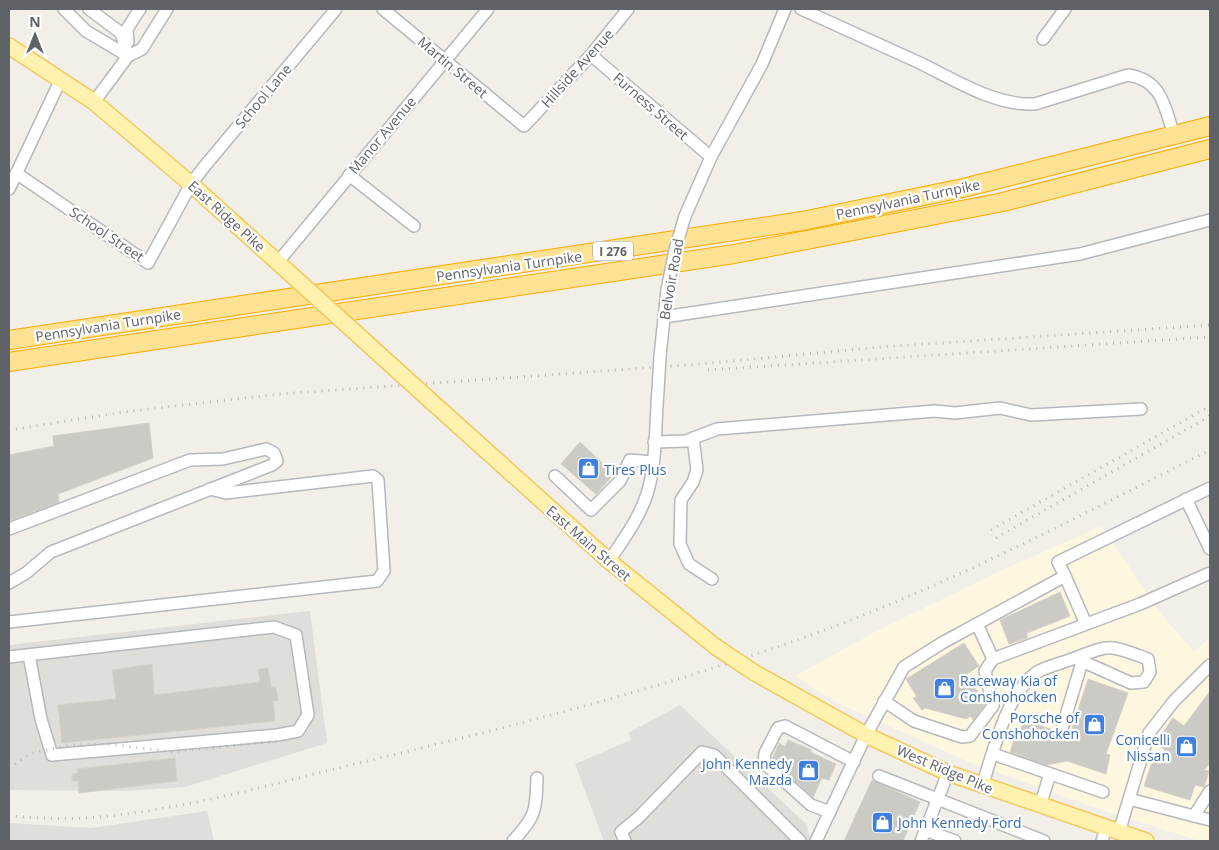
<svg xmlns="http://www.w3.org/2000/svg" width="1219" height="850" viewBox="0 0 1219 850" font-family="'Open Sans',sans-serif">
<rect width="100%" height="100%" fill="#f1efe8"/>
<!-- commercial -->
<path fill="#fef7e0" d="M1102,526L1158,610L1194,652L1210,637V841H1200L1099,809L971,763L838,703L795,676L877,631L1000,571Z"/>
<!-- industrial -->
<g fill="#e0deda">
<path d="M310,611L327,743L185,787L125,791L9,790V645Z"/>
<path d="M680,705L806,824L811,841H604L575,764L631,740L628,733Z"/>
<path d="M207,811L214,841H9V823L91,828Z"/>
</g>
<!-- building -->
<g fill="#cccac5" stroke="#d6d1c6">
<path d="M149,423L153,458L58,494L59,502L9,521V455L54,446L53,436Z"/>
<path d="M580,442L614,474L596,494L561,464Z"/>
<path d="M1060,592L1070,616L1027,633V638L1009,644L1000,620Z"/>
<path d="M964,643L979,666L967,674L985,704L973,720L971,716L966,719L925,708L922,710L913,698L917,697L906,679Z"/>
<path d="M152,664L154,695L260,682L258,669L268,668L271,687H276L278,700L273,701L275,721L62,743L58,705L116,699L112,670Z"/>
<path d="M1088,679L1128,693L1106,754L1110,755L1106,774L1067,761L1047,765L1010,752L1017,730L1020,731L1024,721L1054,730V734L1058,739L1070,735Z"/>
<path d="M1210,691V763L1204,770L1209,771L1204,787L1195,785L1190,800L1144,786L1151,765L1165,750L1155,743L1173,718L1184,726Z"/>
<path d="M788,740L812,750L810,752L836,764L829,780L822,778L813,797L772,760L779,743L785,747Z"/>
<path d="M175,758L177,781L79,793L78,781H72V774L78,773L77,769Z"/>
<path d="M872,780L920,802L903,841H844Z"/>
</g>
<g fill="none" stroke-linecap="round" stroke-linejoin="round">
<defs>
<g id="minor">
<path d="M64,9L86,31L128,56"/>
<path d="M89,9L121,33L128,56"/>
<path d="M383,9L524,126L591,55L628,9"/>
<path d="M801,9C840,27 880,45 920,63C955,80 995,106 1035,104L1128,75C1162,80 1165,107 1174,136"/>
<path d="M1043,39L1065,9"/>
<path d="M128,42L127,29L140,9"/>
<path d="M591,55L711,157"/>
<path d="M94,102L128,56L142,49L167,9"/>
<path d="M16,173L148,263L191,184L204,167L336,9"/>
<path d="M349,175L414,226"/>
<path d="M9,189L61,79"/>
<path d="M685,216L711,157L762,64L785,9"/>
<path d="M278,262L488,9"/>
<path d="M664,317L1080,254L1210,220"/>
<path d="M660,356L667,290"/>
<path d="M693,438L697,470L693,482L681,500L680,544L689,564L712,579"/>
<path d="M654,442L686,441L717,429L935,411L955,413L1000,408L1031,415L1141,409"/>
<path d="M555,476L591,510L620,481L630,460L652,462"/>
<path d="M1186,499L1210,549"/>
<path d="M9,529L190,460L223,459L266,449L274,453L277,461L272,465L51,552L26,573L9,583"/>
<path d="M609,561C623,540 639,519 647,494C657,462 655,424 658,391"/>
<path d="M1065,576L1086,624"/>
<path d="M9,622L377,581L384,571L378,480L373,476L226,493L210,489"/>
<path d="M977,624L993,659"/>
<path d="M9,657L274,627L296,635L308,715L298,731L277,735L52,755L41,719L29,655"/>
<path d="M884,701L914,721L962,737L970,736L993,706L985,671L993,659L1140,604L1210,573"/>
<path d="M1061,732L1082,662"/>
<path d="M993,754L1103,792"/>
<path d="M879,776L1044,841"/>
<path d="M982,786C994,751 1006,692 1039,671C1049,666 1062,663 1072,659C1112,644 1107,644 1148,659L1150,672L1144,682L1131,683L1075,658"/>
<path d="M1129,799L1194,816L1210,791"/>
<path d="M1040,806L1050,774"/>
<path d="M830,812L811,805L764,763L765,753L778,728L785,726L854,762"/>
<path d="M1194,816L1210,820"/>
<path d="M925,830L955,841"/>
<path d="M1119,832L1149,733L1174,701L1210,665"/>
<path d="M513,841C536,816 536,811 537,778"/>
<path d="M625,841L621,832L639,817L702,752L714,755L800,841"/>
<path d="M816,841L866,735L904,667L942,643L1065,576L1058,562L1210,488"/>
<path d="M921,841L948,773"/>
<path d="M1102,841L1106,828"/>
</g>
<g id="major">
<path d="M9,46L94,102L191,184L295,278"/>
<path d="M432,402L609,561L716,647"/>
<path d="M755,673L866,735L948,773L1146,841"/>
</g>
<g id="highway">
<path d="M9,340L802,221L963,188L1210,126"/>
<path d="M9,362L734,254L1003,202L1210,149"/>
</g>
</defs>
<!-- minor casing -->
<use href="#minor" stroke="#b5b8bc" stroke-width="14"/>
<!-- major casing -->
<use href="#major" stroke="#f2c960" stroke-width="18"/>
<!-- highway casing -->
<use href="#highway" stroke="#f9ab00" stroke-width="20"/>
<!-- minor -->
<use href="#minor" stroke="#fff" stroke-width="11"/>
<!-- major -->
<use href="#major" stroke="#fff2af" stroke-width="15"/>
<!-- highway -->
<use href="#highway" stroke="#fde293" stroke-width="18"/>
<!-- rail -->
<g stroke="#b6b7b8" stroke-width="3" stroke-dasharray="1 6" stroke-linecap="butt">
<path d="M708,370L1210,337"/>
<path d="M9,430L131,411L281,394L701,364L881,347L1210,325"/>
<path d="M991,530L1210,406"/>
<path d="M996,538L1210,416"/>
<path d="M9,768L29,754L71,745L109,744L173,752L277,741"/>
<path d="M9,816C38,818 69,820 98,817C187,809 273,784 359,763C518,725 677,685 830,628C961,579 1085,513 1210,450"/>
</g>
<defs>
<g id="minor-bridge">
<path d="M667,290L675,250L685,216"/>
<path d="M658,391L660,356"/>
</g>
<g id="major-bridge">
<path d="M295,278L432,402"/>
<path d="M716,647L755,673"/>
</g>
</defs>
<!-- minor-bridge casing -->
<use href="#minor-bridge" stroke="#b5b8bc" stroke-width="14" stroke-linecap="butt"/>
<!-- major-bridge casing -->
<use href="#major-bridge" stroke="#f2c960" stroke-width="18" stroke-linecap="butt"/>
<!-- minor-bridge -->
<use href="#minor-bridge" stroke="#fff" stroke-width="11"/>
<!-- major-bridge -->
<use href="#major-bridge" stroke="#fff2af" stroke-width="15"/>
</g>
<!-- icons -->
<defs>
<symbol id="shop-square" viewBox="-11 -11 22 22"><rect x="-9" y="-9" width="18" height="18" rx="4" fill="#3f7fe0" stroke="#fff"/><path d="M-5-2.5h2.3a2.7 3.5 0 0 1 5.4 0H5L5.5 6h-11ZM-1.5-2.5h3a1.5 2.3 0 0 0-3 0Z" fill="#fff"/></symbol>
</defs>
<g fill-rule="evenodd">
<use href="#shop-square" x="576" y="456" width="25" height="25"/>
<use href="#shop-square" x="932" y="676" width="25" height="25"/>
<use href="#shop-square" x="1082" y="712" width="25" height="25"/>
<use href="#shop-square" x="1174" y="734" width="25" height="25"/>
<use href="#shop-square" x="796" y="758" width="25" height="25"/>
<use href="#shop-square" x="870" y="810" width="25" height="25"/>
</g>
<g text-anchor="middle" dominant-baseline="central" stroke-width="4.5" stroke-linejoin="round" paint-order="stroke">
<!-- shield labels -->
<rect fill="#fff" stroke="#8f9295" stroke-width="1" x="593" y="241.5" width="40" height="19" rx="4"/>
<g font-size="12" font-weight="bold" fill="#5f6368">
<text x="613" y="251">I 276</text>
</g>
<!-- street labels -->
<g font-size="14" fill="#5f6368" stroke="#fff">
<text transform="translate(453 67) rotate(40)">Martin Street</text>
<text transform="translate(577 68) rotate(-48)">Hillside Avenue</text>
<text transform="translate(263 96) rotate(-50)">School Lane</text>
<text transform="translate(651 106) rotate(41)">Furness Street</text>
<text transform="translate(382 135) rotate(-50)">Manor Avenue</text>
<text transform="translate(908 199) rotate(-12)">Pennsylvania Turnpike</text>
<text transform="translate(227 216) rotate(42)">East Ridge Pike</text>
<text transform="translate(107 234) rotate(34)">School Street</text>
<text transform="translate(509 266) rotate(-8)">Pennsylvania Turnpike</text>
<text transform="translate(671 279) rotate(-80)">Belvoir Road</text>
<text transform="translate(108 325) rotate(-9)">Pennsylvania Turnpike</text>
<text transform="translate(589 543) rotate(41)">East Main Street</text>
<text transform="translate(945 769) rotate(23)">West Ridge Pike</text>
</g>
<!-- shop labels -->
<g font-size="14" fill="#366cbe" stroke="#fff" text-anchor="start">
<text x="604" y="469">Tires Plus</text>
<text x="960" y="680">Raceway Kia of<tspan x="960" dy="16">Conshohocken</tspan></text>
<text x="1079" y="717" text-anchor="end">Porsche of<tspan x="1079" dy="16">Conshohocken</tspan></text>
<text x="1170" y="739" text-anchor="end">Conicelli<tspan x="1170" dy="16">Nissan</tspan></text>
<text x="792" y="763" text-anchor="end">John Kennedy<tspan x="792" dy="16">Mazda</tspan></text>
<text x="898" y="822">John Kennedy Ford</text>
</g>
</g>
<!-- border -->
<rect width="1219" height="850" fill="none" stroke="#5f6368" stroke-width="20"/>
<!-- north arrow -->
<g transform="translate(35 35)" stroke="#ffffff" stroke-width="4" paint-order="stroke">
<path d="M0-4L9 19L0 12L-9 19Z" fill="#5f6368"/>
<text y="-8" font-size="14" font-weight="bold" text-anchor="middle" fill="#5f6368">N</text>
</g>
</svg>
